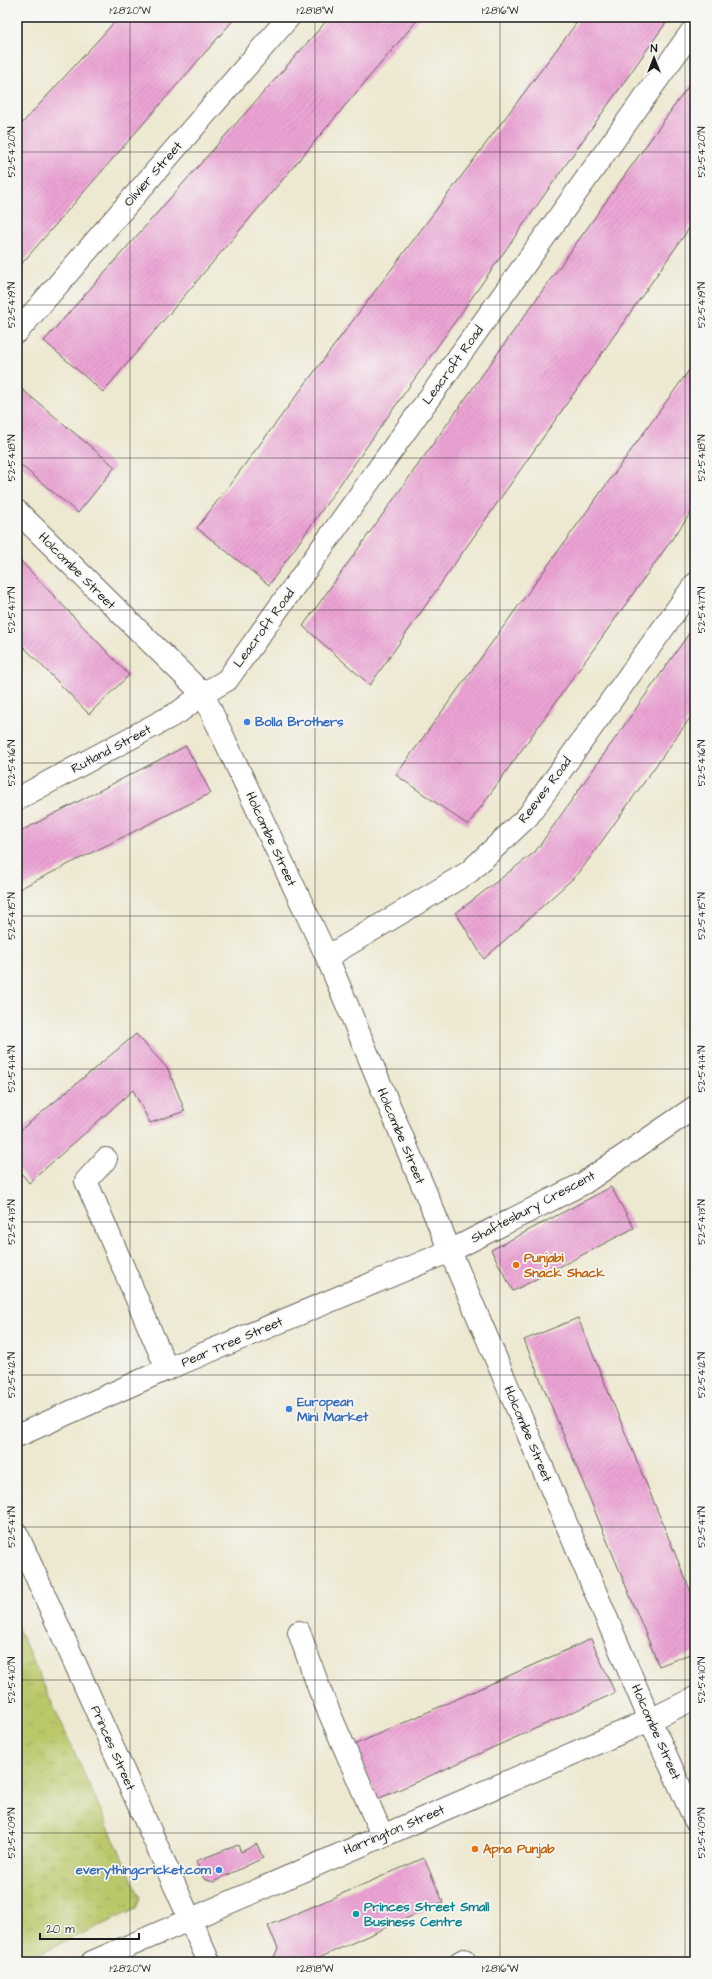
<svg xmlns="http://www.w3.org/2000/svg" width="712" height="1979" viewBox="0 0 712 1979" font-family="'Architects Daughter',sans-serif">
<defs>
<pattern id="grass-tufts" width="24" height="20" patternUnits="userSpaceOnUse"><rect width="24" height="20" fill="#bac86a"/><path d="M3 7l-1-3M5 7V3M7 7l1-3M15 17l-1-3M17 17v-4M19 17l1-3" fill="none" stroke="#9fab5b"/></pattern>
<pattern id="building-hatch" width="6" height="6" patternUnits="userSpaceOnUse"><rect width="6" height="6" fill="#eba3d4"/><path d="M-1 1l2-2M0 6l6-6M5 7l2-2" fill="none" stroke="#c98cb5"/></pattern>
</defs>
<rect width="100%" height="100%" fill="#f6f6f2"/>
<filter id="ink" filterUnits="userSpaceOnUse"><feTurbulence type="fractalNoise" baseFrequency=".025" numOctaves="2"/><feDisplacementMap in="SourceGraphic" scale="8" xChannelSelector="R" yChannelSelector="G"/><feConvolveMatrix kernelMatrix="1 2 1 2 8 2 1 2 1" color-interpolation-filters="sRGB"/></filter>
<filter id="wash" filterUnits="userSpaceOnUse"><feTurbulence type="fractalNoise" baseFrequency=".012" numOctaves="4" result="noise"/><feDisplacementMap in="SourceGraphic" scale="16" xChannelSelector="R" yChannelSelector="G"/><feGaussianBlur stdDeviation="0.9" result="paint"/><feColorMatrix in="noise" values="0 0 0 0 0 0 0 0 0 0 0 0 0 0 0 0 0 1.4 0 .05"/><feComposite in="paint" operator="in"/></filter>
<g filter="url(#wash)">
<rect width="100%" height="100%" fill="#ede8d0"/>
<!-- grass -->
<path fill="url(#grass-tufts)" stroke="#6b7243" d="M17,1626L140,1897L136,1909L20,1962H17Z"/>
<g id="blocks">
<!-- building -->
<g fill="url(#building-hatch)">
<path d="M119,17H236L17,269V129Z"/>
<path d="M330,17H420L103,392L44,341Z"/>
<path d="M581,17H670L269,585L197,528Z"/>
<path d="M695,77V220L370,685L303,626Z"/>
<path d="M695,362V507L468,825L396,775Z"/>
<path d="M17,385L115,467L78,513L17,462Z"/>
<path d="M17,557L129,675L89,714L17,640Z"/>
<path d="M695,625V711L579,873L484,959L456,913L535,852Z"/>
<path d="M186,746L211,793L17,890V833Z"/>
<path d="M136,1034L168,1069L185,1111L150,1123L133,1090L29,1183L17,1168V1133Z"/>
<path d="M611,1187L634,1228L513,1291L491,1250Z"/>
<path d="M578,1318L695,1602V1652L659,1666L524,1340Z"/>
<path d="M591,1639L615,1693L378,1799L354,1745Z"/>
<path d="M257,1844L263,1858L213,1882L204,1879L196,1861L238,1845L241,1852Z"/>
<path d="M424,1858L443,1902L310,1962H272L278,1948L268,1926Z"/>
</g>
</g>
</g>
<g filter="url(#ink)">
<use href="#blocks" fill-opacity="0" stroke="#65635b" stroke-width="1"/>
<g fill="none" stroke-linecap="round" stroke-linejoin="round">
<defs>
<g id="minor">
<path d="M17,332L289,17"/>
<path d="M17,511L203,694L327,957L450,1251L650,1720L695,1820"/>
<path d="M17,799L179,712L203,694L227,680L695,27"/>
<path d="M327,957L469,872L528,816L695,584"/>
<path d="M106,1159L86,1181L167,1369"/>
<path d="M17,1436L167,1369L450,1251L584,1183L695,1107"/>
<path d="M17,1534L209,1962"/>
<path d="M299,1632L320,1691L382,1835"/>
<path d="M92,1962L650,1720L695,1698"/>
<path d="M460,1962L464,1960"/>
</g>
</defs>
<!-- minor casing -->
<use href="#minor" stroke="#65635b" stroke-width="24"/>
<!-- minor -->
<use href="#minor" stroke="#fff" stroke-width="22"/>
</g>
</g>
<!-- ticks -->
<path fill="none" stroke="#1c1c1c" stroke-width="1" stroke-opacity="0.45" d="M130,17V1962M315,17V1962M500,17V1962M685,17V1962M17,152H695M17,305H695M17,458H695M17,610H695M17,763H695M17,916H695M17,1069H695M17,1222H695M17,1375H695M17,1527H695M17,1680H695M17,1833H695"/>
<!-- markers -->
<g fill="#3f7fe0" stroke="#f6f6f2" stroke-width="1.5">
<circle cx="247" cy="722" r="4"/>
<circle cx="289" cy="1409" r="4"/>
<circle cx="219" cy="1870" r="4"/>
</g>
<g fill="#e8710a" stroke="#f6f6f2" stroke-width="1.5">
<circle cx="516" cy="1265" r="4"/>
<circle cx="475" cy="1849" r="4"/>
</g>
<circle fill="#0f9aa8" stroke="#f6f6f2" stroke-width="1.5" cx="356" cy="1914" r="4"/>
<g text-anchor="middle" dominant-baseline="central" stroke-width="3.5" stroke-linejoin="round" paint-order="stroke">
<!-- street labels -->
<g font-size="13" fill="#1c1c1c" stroke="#f6f6f2">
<text transform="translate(153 174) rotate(-49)">Olivier Street</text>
<text transform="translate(453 365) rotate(-54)">Leacroft Road</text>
<text transform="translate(77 571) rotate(45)">Holcombe Street</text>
<text transform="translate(264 628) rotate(-54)">Leacroft Road</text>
<text transform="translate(111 749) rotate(-28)">Rutland Street</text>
<text transform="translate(545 790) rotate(-53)">Reeves Road</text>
<text transform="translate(271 839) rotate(65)">Holcombe Street</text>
<text transform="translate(401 1136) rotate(67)">Holcombe Street</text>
<text transform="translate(533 1207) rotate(-28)">Shaftesbury Crescent</text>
<text transform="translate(232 1342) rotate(-23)">Pear Tree Street</text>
<text transform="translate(528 1434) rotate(67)">Holcombe Street</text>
<text transform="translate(656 1732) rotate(66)">Holcombe Street</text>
<text transform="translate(113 1748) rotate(66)">Princes Street</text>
<text transform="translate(394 1830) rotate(-23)">Harrington Street</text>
</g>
<!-- shop labels -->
<g font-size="13" font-weight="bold" fill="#366cbe" stroke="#f6f6f2" text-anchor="start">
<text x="255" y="722">Bolla Brothers</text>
<text x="297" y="1402">European<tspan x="297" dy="15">Mini Market</tspan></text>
<text x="211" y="1870" text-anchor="end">everythingcricket.com</text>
</g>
<!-- food labels -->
<g font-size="13" font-weight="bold" fill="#c56008" stroke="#f6f6f2" text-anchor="start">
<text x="524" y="1258">Punjabi<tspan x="524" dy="15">Snack Shack</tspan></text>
<text x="483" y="1849">Apna Punjab</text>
</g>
<!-- culture labels -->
<g font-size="13" font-weight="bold" fill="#0d838f" stroke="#f6f6f2" text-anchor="start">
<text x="364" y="1907">Princes Street Small<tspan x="364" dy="15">Business Centre</tspan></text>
</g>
</g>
<!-- margin -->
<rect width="712" height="1979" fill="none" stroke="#f6f6f2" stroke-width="44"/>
<!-- north arrow -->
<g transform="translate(654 58)" stroke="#f6f6f2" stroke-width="3" paint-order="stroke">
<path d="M0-3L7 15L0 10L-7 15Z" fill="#1c1c1c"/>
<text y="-6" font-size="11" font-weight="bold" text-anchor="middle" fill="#1c1c1c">N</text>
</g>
<!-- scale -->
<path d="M40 1933v6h99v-6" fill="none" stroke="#1c1c1c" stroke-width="2"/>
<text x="46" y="1933" font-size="12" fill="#1c1c1c" stroke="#f6f6f2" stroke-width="3" paint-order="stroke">20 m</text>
<rect x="22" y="22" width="668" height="1935" fill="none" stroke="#1c1c1c" stroke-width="1.5"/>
<g font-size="10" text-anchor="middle" fill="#1c1c1c">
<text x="130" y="14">1°28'20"W</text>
<text x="315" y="14">1°28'18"W</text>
<text x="500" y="14">1°28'16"W</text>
<text transform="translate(11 152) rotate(-90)" y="4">52°54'20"N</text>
<text transform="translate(701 152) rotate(-90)" y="4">52°54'20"N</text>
<text transform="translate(11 305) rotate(-90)" y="4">52°54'19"N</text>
<text transform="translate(701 305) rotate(-90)" y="4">52°54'19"N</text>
<text transform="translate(11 458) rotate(-90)" y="4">52°54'18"N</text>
<text transform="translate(701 458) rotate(-90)" y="4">52°54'18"N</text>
<text transform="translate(11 610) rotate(-90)" y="4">52°54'17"N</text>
<text transform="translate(701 610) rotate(-90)" y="4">52°54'17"N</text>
<text transform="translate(11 763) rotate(-90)" y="4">52°54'16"N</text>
<text transform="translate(701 763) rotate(-90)" y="4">52°54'16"N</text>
<text transform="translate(11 916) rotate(-90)" y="4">52°54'15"N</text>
<text transform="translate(701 916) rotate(-90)" y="4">52°54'15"N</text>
<text transform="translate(11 1069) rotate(-90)" y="4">52°54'14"N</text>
<text transform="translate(701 1069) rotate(-90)" y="4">52°54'14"N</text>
<text transform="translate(11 1222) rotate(-90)" y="4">52°54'13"N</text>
<text transform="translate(701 1222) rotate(-90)" y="4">52°54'13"N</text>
<text transform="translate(11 1375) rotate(-90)" y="4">52°54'12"N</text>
<text transform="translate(701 1375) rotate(-90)" y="4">52°54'12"N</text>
<text transform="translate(11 1527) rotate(-90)" y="4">52°54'11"N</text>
<text transform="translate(701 1527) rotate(-90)" y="4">52°54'11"N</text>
<text transform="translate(11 1680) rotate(-90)" y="4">52°54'10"N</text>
<text transform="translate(701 1680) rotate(-90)" y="4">52°54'10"N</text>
<text transform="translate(11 1833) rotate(-90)" y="4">52°54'09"N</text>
<text transform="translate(701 1833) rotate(-90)" y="4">52°54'09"N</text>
<text x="130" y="1972">1°28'20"W</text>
<text x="315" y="1972">1°28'18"W</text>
<text x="500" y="1972">1°28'16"W</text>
</g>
</svg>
